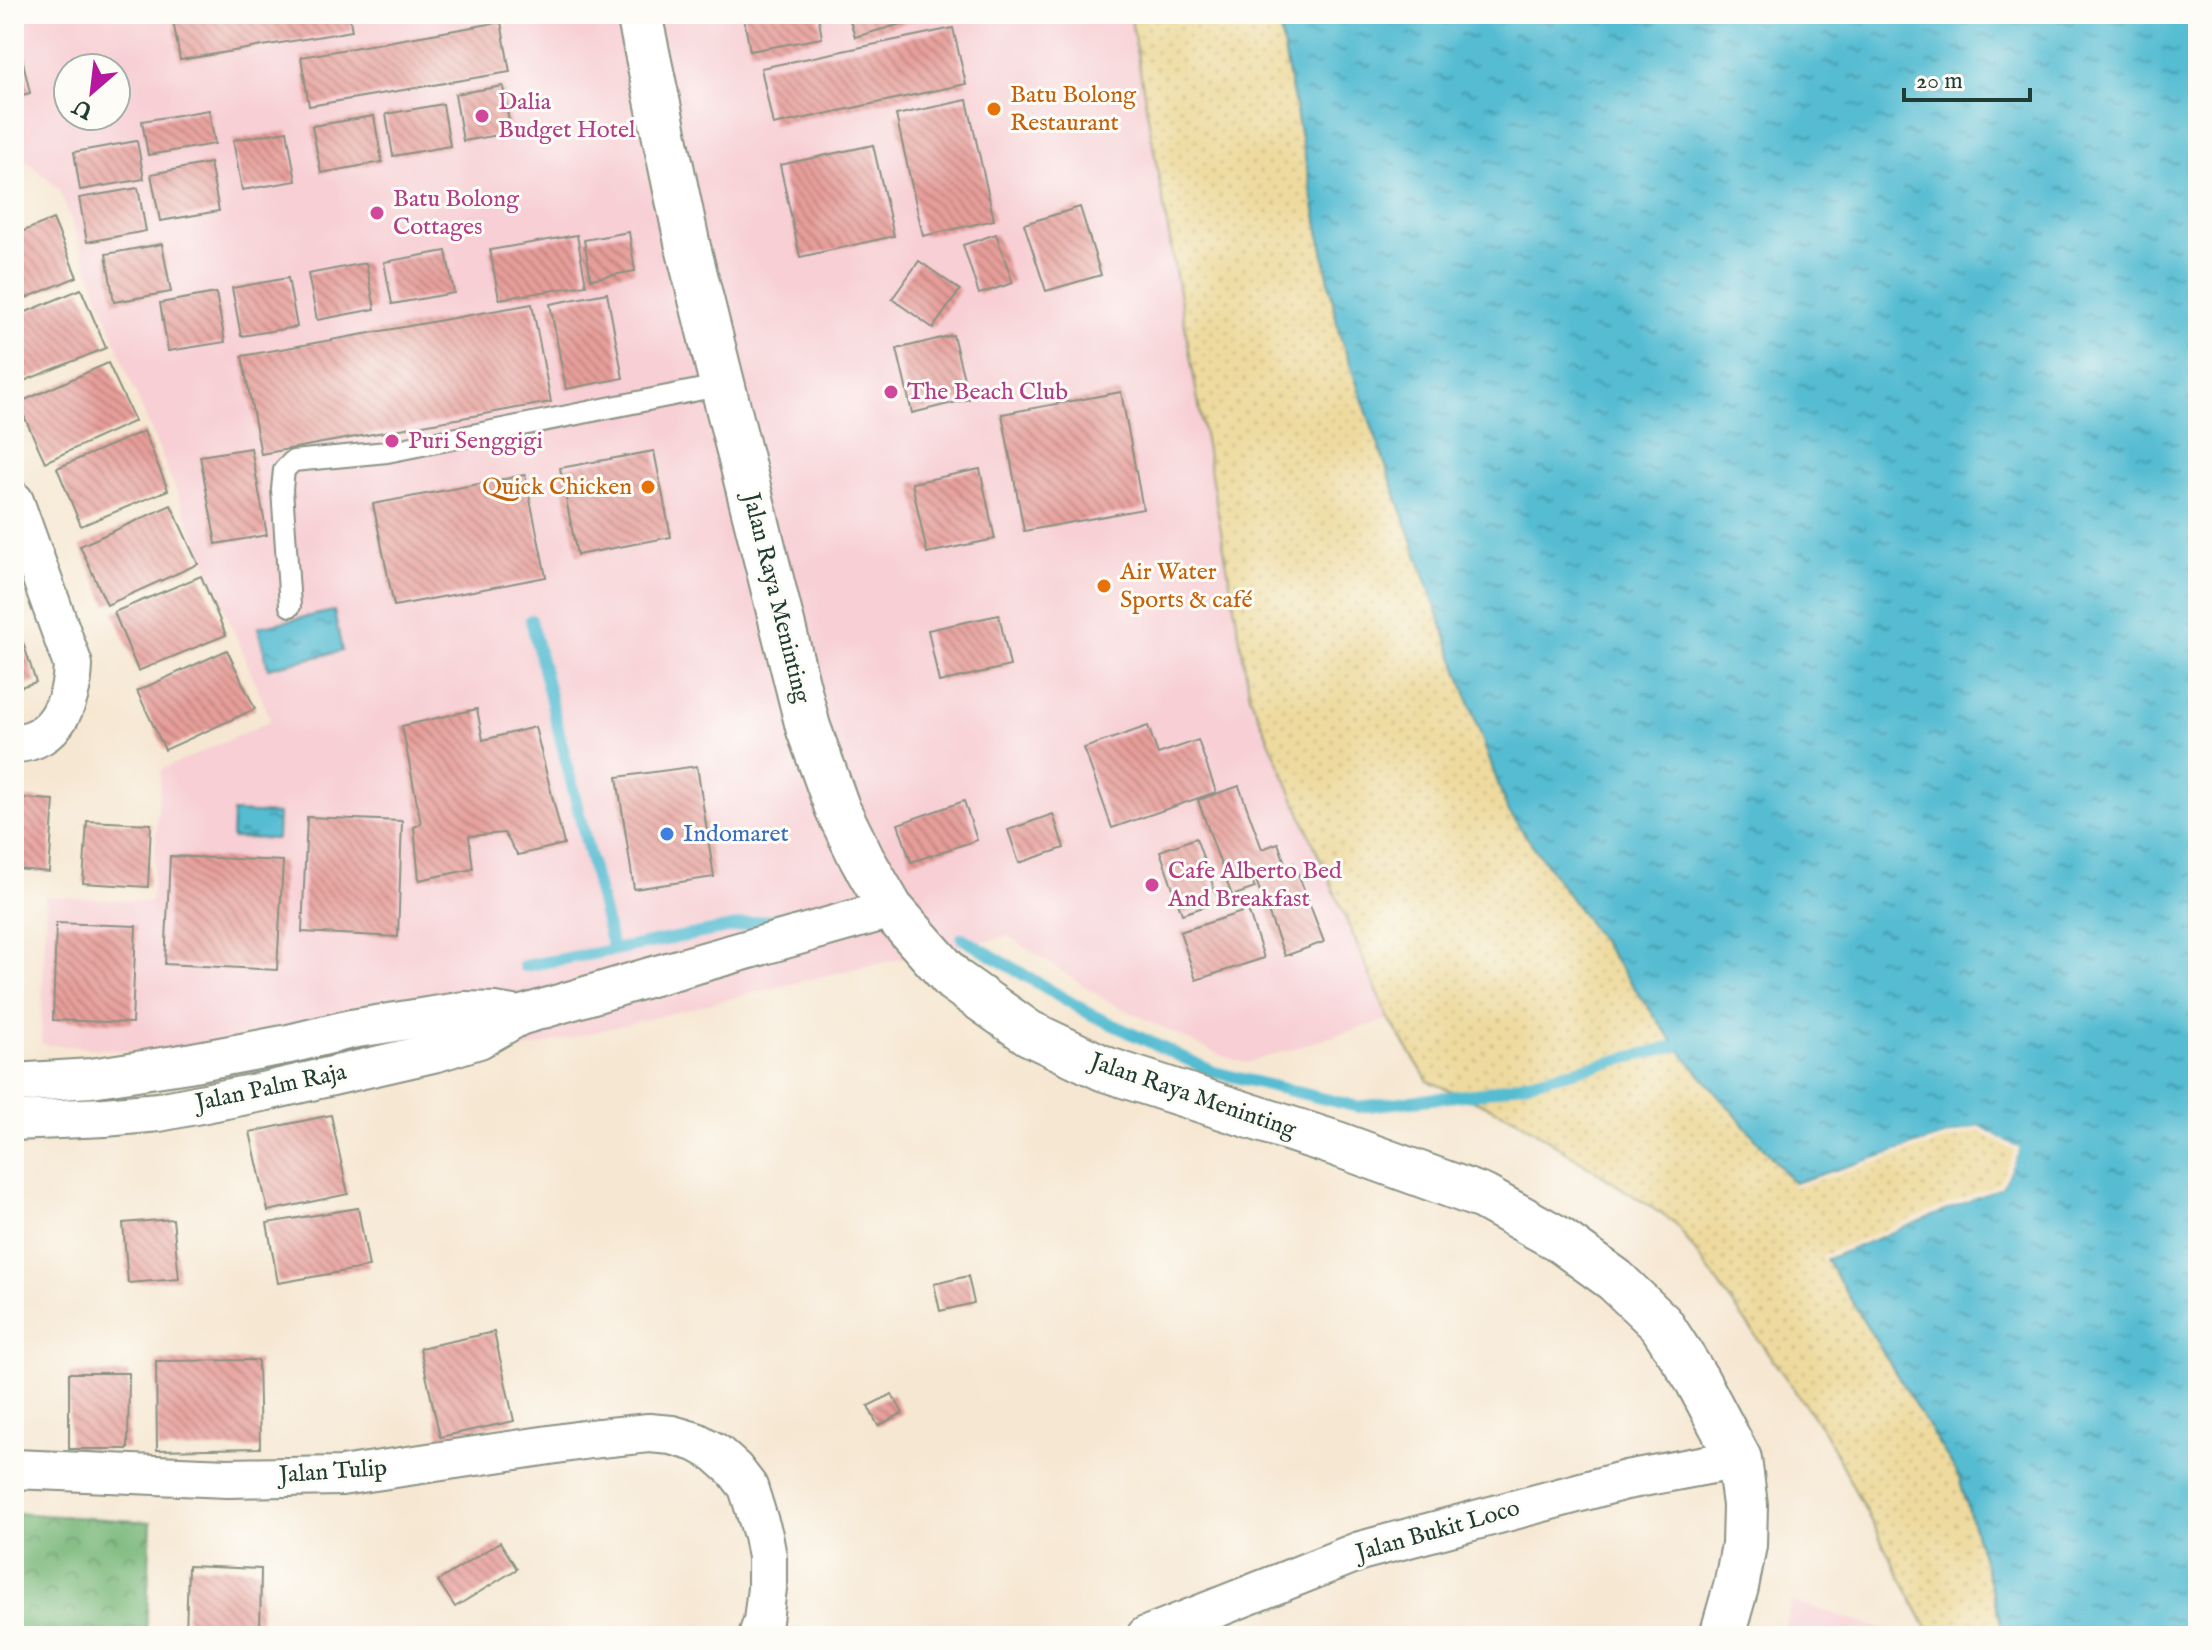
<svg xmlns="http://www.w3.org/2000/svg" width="2212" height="1650" viewBox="0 0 2212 1650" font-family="'IM FELL English',serif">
<defs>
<pattern id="forest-crowns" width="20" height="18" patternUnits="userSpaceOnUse" patternTransform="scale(2)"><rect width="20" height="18" fill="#77b677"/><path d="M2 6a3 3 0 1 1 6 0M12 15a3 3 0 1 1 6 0" fill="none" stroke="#619562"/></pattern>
<pattern id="sand-dots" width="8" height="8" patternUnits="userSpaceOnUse" patternTransform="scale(2)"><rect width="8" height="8" fill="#eeda9e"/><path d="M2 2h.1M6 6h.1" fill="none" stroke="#ccbc89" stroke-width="1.8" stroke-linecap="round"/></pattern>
<pattern id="water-ripples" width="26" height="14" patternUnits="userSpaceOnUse" patternTransform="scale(2)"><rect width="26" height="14" fill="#54bcd2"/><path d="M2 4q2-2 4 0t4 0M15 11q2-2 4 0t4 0" fill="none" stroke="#459aab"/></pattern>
<pattern id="building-back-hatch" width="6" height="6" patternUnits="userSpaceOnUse" patternTransform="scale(2)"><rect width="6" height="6" fill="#e79e9a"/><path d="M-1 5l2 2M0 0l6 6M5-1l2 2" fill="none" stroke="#bb827e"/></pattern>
</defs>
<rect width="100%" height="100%" fill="#fdfcf7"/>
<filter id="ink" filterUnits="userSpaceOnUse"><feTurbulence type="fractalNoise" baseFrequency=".0125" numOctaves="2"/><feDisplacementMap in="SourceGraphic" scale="16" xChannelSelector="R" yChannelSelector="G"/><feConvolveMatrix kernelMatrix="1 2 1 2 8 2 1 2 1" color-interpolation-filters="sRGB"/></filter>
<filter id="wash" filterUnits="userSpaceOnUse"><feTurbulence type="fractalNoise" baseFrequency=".006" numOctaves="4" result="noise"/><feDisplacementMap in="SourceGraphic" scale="32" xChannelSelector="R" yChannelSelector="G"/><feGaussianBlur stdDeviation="1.8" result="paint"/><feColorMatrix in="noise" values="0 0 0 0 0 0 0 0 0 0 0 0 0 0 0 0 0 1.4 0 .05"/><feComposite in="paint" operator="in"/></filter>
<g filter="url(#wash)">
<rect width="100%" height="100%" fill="#f6e7d2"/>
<!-- built -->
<g fill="#f7cfd4" fill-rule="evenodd">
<path d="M14,14H1130L1250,696L1389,1019L1246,1063L1222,1056L1109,1002L1008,936L844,971L418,1075L41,1044L46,896L151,902L161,770L271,721L127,372L59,189L14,150ZM68,68H116V116H68Z"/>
<path d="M1792,1601L1907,1636H1782Z"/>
</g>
<!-- forest -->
<path fill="url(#forest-crowns)" stroke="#4b7a56" stroke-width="2" d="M14,1513L151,1522L146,1636H14Z"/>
<!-- sand -->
<path fill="url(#sand-dots)" stroke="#868c69" stroke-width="2" d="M1130,14H1277L1339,333L1507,809L1676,1046L1794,1183L1979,1126L2020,1149L2001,1187L1826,1259L1959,1477L2005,1636H1931L1825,1433L1675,1223L1513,1117L1428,1081L1389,1019L1250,696Z"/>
<!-- water -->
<g fill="url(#water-ripples)" stroke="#3a7c83" stroke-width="2">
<path d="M1277,14H2198V1636H2005L1959,1477L1826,1259L2001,1187L2019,1149L1979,1126L1794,1183L1676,1046L1507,809L1339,333Z"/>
<path d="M334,611L342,651L268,668L258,627Z"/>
<path d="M233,812L278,814L277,839L232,838Z"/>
</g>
<!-- pier -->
<path fill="#f6e7d2" d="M1979,1126L2020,1149L2001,1187L1822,1260L1824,1255L1998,1184L2015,1151L1978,1131L1795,1187L1791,1185Z"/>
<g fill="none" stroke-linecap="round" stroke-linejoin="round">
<!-- stream -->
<g stroke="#54bcd2" stroke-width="12">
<path d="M531,620L613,950L826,909"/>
<path d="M962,938L1092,1015L1214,1072L1358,1107L1483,1093L1676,1046"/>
<path d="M524,966L613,950"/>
</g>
</g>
<g id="blocks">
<!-- building -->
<g fill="url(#building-back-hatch)">
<path d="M172,14H349L352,31L180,60Z"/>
<path d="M743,14H818L822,38L750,51Z"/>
<path d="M848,14H933V15L855,37Z"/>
<path d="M501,22L510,72L309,106L301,57Z"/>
<path d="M953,28L966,84L773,125L761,68Z"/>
<path d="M19,44L30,93L14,97V45Z"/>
<path d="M503,86L511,133L463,141L455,94Z"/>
<path d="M967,100L994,220L923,236L896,115Z"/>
<path d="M443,104L450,146L393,156L386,114Z"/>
<path d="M209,110L215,144L148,155L142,121Z"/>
<path d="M374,116L382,162L321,173L312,126Z"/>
<path d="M287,131L296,181L242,190L233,140Z"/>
<path d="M137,141L144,179L80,190L74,152Z"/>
<path d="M873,145L894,236L800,257L780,165Z"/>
<path d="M210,163L219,211L160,221L151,174Z"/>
<path d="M138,188L146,231L87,242L79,198Z"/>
<path d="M1080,207L1101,275L1046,291L1024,224Z"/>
<path d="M53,219L77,277L14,303V235Z"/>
<path d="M629,232L635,271L591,279L584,240Z"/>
<path d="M996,234L1013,283L979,294L963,245Z"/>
<path d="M577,235L586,285L499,299L490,250Z"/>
<path d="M162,244L171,292L114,302L106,254Z"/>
<path d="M446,251L454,293L392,304L384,262Z"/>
<path d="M919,261L960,290L933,328L892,299Z"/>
<path d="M366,263L375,309L317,320L308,274Z"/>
<path d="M288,278L297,327L241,336L232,288Z"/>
<path d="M81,289L106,348L19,383L14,371V317Z"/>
<path d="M216,293L225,342L168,351L160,303Z"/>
<path d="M607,293L623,378L566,389L550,304Z"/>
<path d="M532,304L551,402L261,454L242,356Z"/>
<path d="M953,335L969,399L912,413L897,349Z"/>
<path d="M108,363L135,421L45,462L18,403Z"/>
<path d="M1121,392L1143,509L1024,531L1002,414Z"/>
<path d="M144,431L168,490L81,526L57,468Z"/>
<path d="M251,448L267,535L216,544L200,456Z"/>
<path d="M654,451L671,537L577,555L560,468Z"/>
<path d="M980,469L995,539L927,553L912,483Z"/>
<path d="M525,475L546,577L394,606L373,504Z"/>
<path d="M171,505L198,564L107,605L80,546Z"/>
<path d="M201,576L226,635L138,671L114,612Z"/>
<path d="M999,615L1010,666L939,682L928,630Z"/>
<path d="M20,633L36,682L14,689V635Z"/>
<path d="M227,650L255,709L165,750L137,691Z"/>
<path d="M477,709L483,740L535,727L564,844L518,855L504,833L469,836L473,869L419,880L414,827L421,824L402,726Z"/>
<path d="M1148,726L1158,754L1198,740L1216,792L1112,828L1084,748Z"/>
<path d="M697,766L714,877L634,889L617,777Z"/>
<path d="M1239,786L1262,849L1278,843L1285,863L1250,876L1255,888L1232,896L1198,800Z"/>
<path d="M21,798L54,800L49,872L17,869Z"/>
<path d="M964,801L977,840L911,862L898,824Z"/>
<path d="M1053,814L1064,848L1019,863L1008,830Z"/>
<path d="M307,817L402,821L398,937L302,932Z"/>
<path d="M87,821L151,824L148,887L83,883Z"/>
<path d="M1196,838L1219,902L1182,914L1160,851Z"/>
<path d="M170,856L283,861L277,970L165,964Z"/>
<path d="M1294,863L1324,942L1285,956L1255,878Z"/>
<path d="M1248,910L1264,958L1196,980L1180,932Z"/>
<path d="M56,923L136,926L132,1023L53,1020Z"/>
<path d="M331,1115L348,1194L268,1211L250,1132Z"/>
<path d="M358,1208L369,1267L278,1283L267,1223Z"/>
<path d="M173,1219L179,1279L128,1283L123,1223Z"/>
<path d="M968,1276L974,1303L940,1311L934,1284Z"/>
<path d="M494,1332L514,1421L440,1437L420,1348Z"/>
<path d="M258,1360L260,1448L157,1450L156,1361Z"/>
<path d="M69,1373H129L128,1449H69Z"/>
<path d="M892,1394L903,1413L878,1426L868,1406Z"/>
<path d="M500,1542L517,1569L455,1607L438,1581Z"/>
<path d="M188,1566L261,1569L260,1636H186Z"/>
</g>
</g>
</g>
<g filter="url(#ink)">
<use href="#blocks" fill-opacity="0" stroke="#8a9283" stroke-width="2"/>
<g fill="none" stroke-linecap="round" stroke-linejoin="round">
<defs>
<path id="service" d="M290,606L282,489L284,470L293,461L387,452L723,385"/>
<g id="minor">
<path d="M14,501L73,665C72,700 56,743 14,743"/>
<path d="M14,1083L91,1078L188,1063L289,1044L351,1029L465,1011L495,1012L519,1016"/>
<path d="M14,1121L105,1117L159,1112L267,1091L437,1052L479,1039L519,1016L647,978L891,909"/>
<path d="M14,1469L227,1478L341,1476L590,1439L649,1433L672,1435L696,1442L716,1453L735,1470L748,1487L763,1535L767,1557V1588L763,1621L758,1636"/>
<path d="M1146,1636L1360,1551L1626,1480L1739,1459"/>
</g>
<path id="trunk" d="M639,14L688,247L808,727L838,810L862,859L891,909L954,980L1029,1033L1105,1069L1337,1144L1483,1197L1557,1238L1615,1280L1661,1324L1697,1380L1739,1459L1745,1505L1744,1545L1736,1587L1722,1636"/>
</defs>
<!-- service casing -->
<use href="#service" stroke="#8a9283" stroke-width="24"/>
<!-- minor casing -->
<use href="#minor" stroke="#8a9283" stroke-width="42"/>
<!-- trunk casing -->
<use href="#trunk" stroke="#8a9283" stroke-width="48"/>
<!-- service -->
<use href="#service" stroke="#fff" stroke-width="20"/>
<!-- minor -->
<use href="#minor" stroke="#fff" stroke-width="38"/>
<!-- trunk -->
<use href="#trunk" stroke="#fff" stroke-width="44"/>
</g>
</g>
<!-- markers -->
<g fill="#e8710a" stroke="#fdfcf7" stroke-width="3">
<circle cx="994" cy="109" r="8"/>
<circle cx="648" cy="487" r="8"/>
<circle cx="1104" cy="586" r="8"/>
</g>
<g fill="#d1479c" stroke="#fdfcf7" stroke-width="3">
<circle cx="482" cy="116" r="8"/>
<circle cx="377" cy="213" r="8"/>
<circle cx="891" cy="392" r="8"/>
<circle cx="392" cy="441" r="8"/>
<circle cx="1152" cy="885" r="8"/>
</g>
<circle fill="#3f7fe0" stroke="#fdfcf7" stroke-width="3" cx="667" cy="834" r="8"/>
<g text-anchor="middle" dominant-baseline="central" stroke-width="6" stroke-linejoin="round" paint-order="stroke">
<!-- food labels -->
<g font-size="24" fill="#c56008" stroke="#fdfcf7" text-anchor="start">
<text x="1010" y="95">Batu Bolong<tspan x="1010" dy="28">Restaurant</tspan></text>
<text x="632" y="487" text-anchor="end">Quick Chicken</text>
<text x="1120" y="572">Air Water<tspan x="1120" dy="28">Sports &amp; café</tspan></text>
</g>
<!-- hotel labels -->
<g font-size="24" fill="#b23c85" stroke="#fdfcf7" text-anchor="start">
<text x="498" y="102">Dalia<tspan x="498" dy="28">Budget Hotel</tspan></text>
<text x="393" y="199">Batu Bolong<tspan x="393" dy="28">Cottages</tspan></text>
<text x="907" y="392">The Beach Club</text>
<text x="408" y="441">Puri Senggigi</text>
<text x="1168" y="871">Cafe Alberto Bed<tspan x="1168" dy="28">And Breakfast</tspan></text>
</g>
<!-- street labels -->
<g font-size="24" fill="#1f3d34" stroke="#fdfcf7">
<text transform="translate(776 598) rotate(76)">Jalan Raya Meninting</text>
<text transform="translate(271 1088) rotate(-12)">Jalan Palm Raja</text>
<text transform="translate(1193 1096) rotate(19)">Jalan Raya Meninting</text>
<text transform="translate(333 1472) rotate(-4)">Jalan Tulip</text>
<text transform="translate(1438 1531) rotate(-16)">Jalan Bukit Loco</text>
</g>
<!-- shop labels -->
<g font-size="24" fill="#366cbe" stroke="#fdfcf7" text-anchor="start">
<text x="683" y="834">Indomaret</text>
</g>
</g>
<!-- margin -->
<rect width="2212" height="1650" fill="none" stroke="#fdfcf7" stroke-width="48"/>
<!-- north arrow -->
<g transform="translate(92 92) rotate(208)"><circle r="38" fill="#fdfcf7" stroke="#a4b0a9" stroke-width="2"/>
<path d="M0-6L14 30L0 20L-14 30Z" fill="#b5179e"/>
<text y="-12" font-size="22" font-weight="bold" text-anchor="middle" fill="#1f3d34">U</text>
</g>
<!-- scale -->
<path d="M1904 88v12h126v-12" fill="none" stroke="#1f3d34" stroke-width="4"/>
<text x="1916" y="88" font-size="24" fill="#1f3d34" stroke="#fdfcf7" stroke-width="6" paint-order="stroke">20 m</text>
</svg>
